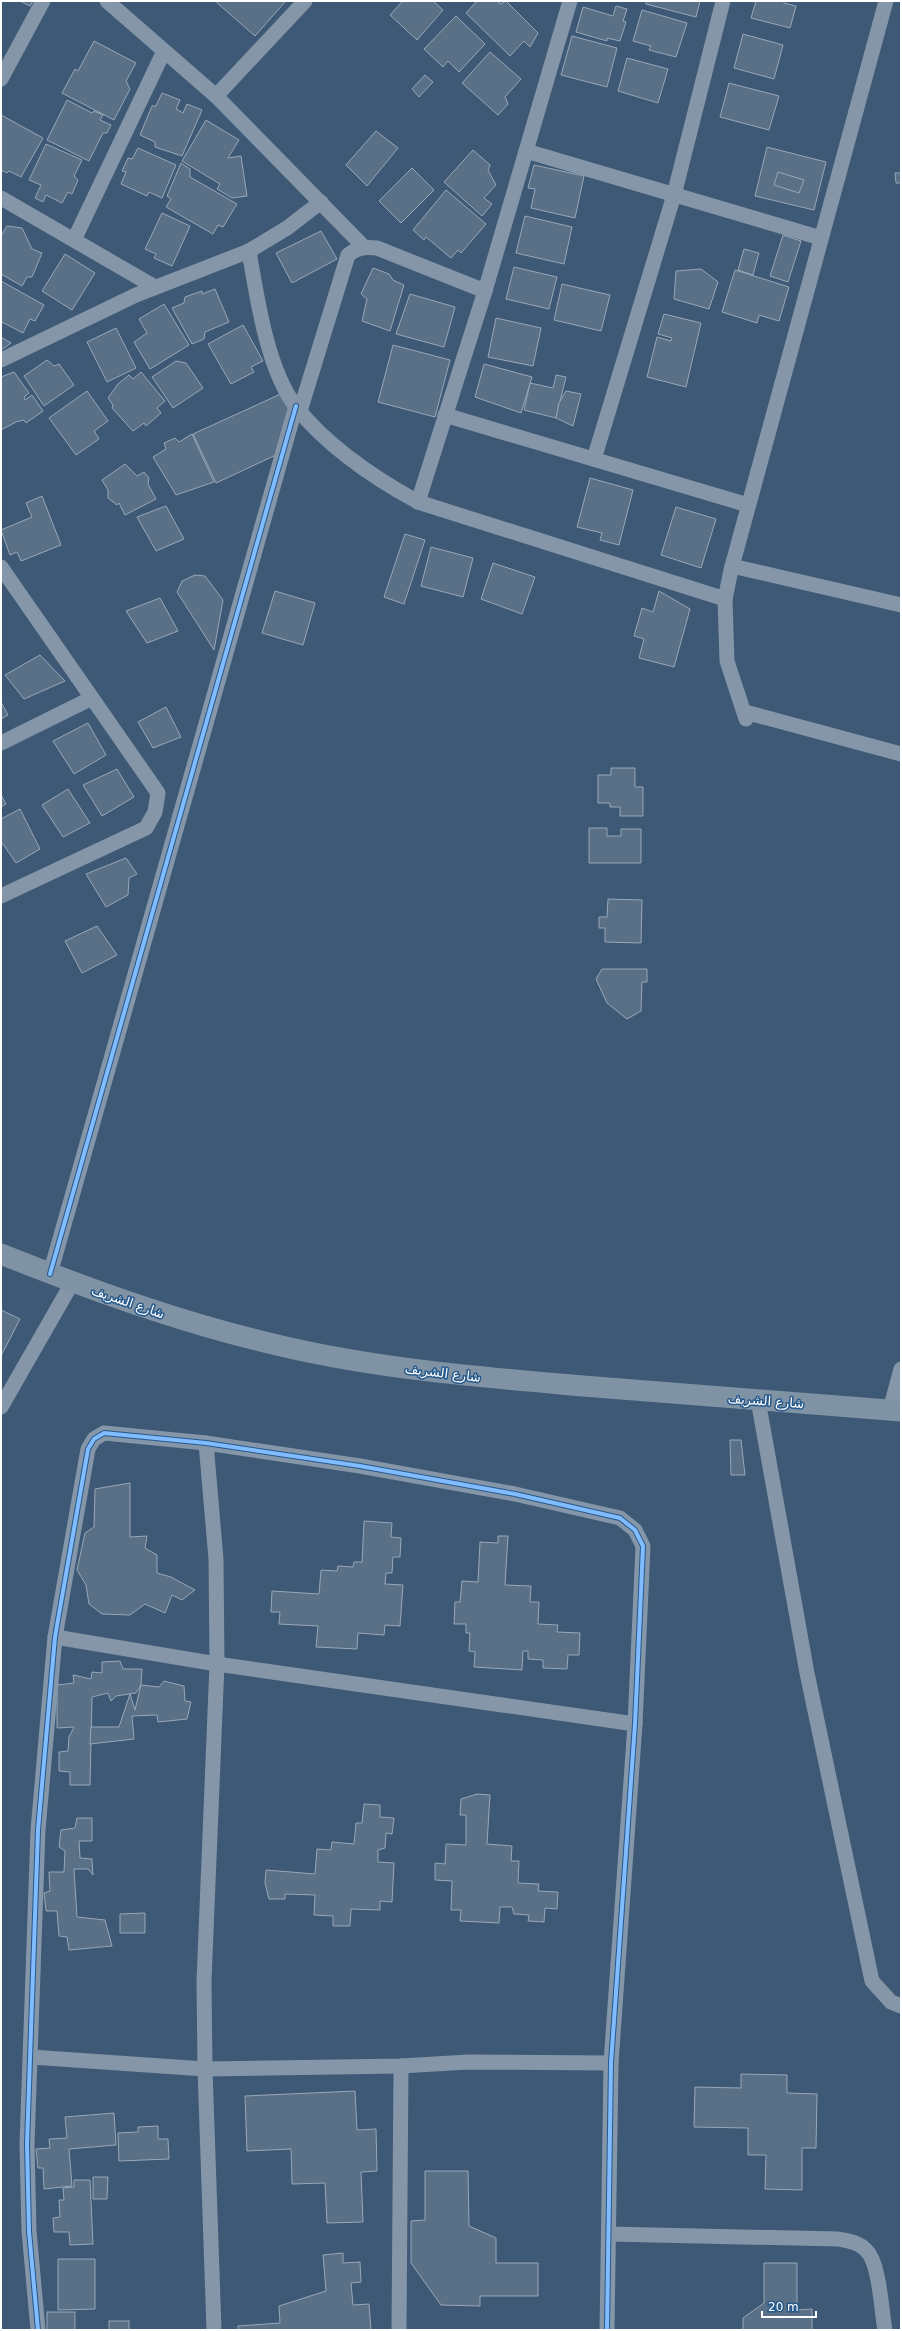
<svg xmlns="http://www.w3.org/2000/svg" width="902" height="2331" viewBox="0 0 902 2331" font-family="'DejaVu Sans','Noto Naskh Arabic',sans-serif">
<rect width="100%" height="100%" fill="#3d5975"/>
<!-- building -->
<g fill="#5a7086" stroke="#98a8b8">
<path d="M20,1H33L30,6Z"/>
<path d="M215,1H284L285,2L255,36Z"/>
<path d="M403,1H433L443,10L417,40L390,15Z"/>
<path d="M477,1H497L501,4L506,1L538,33L530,47L524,41L510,56L466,13Z"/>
<path d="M646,1H700L696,17L646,4Z"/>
<path d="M756,1H784V3L796,6L790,28L751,18Z"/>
<path d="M616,6L627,9L623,21L626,22L620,41L607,38V41L576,32L583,7L613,16Z"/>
<path d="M642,10L687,23L676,57L649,50L651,46L633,41Z"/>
<path d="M456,16L485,44L459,72L448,61L443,67L424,49Z"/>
<path d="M743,34L783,45L774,79L734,68Z"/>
<path d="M572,36L617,48L607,87L561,75Z"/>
<path d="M94,41L136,63L126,81L130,89L114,120L62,93L75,69L78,71Z"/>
<path d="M490,52L521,79L505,97L508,104L498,115L462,83Z"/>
<path d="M627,58L668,69L658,103L618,91Z"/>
<path d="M425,75L433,82L419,97L412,89Z"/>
<path d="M729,83L779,96L769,130L720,117Z"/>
<path d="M162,93L180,100L176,109L183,113L187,104L202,110L182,156L155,147V142L140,135L152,106H156Z"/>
<path d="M67,100L92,113L94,111L103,115L100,120L111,125L107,133H103L89,161L47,140Z"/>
<path d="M1,115L43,138L21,177L9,171L7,173L1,170Z"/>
<path d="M206,120L239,140L228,158L241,156L247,196L232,198L217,189L220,184L182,161Z"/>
<path d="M376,131L398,148L367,186L346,165Z"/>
<path d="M46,144L82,160L74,176L78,180L72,194L68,192L62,203L46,195L43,202L35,198L41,185L29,180Z"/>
<path d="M767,147L826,162L814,210L755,196Z"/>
<path d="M138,148L176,165L162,198L149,192L147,196L121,184L126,172L122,171L128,158L132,159Z"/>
<path d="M473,150L490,165L488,170L496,185L484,198L492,204L482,216L444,182Z"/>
<path d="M181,163L190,169V177L237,204L223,227L218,225L213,234L166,207L171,199L167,196Z"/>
<path d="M534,165L584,176L575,218L531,208L535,189L528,188Z"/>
<path d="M412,168L434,190L401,223L379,201Z"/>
<path d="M778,172L804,180L799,193L774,185Z"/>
<path d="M895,173H901V183H896Z"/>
<path d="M446,190L486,224L461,253L458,250L451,258L426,237L424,240L413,230Z"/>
<path d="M162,213L190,226L172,266L154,258L156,254L145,249Z"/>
<path d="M525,216L572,227L564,264L516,253Z"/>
<path d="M7,226L22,228L32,249L42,253L32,277H27L22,286L1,274V236Z"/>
<path d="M321,231L337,259L292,283L276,253Z"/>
<path d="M783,235L801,241L788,282L770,276Z"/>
<path d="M744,249L759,253L753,275L738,270Z"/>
<path d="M65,254L95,273L72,310L42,291Z"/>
<path d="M514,267L557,277L549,309L506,299Z"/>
<path d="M373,268L389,274L393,280L404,285L390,331L362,321L367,299L361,294Z"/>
<path d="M701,269L718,282L709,309L674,299L676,271Z"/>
<path d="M735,270L789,287L779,321L759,315L757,323L722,312Z"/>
<path d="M1,281L44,305L35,321L30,319L23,333L2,322L1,324Z"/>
<path d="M562,284L610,295L601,331L554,320Z"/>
<path d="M215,289L229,322L205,332L204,339L192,344L172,308L184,303L185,297L202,291V294Z"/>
<path d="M410,294L455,307L444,347L396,334Z"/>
<path d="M164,304L189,345L150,369L134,342L147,333L139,319Z"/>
<path d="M664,314L701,323L686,387L647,377L657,337L671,341L672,338L658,334Z"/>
<path d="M496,318L541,328L533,366L488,357Z"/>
<path d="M243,325L263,361L251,367L254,372L231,384L208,344Z"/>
<path d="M116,328L136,368L107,382L87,342Z"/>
<path d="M1,337L11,343L1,350Z"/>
<path d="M393,345L450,360L435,417L378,402Z"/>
<path d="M47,360L54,366L59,364L74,385L44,406L24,376Z"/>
<path d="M176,361L186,363L203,388L173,408L152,377Z"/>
<path d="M484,364L532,377L521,413L475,397Z"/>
<path d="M14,372L29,393L24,397L25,400L32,395L43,411L26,423L24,420L16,422L1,430V377Z"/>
<path d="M141,372L165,401L157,408L161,413L146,426L144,423L133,431L112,408L113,405L108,398L118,384L129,375L133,379Z"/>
<path d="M556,375L566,377L556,418L524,410L530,383L553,388Z"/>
<path d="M87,391L108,421L94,431L99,439L76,455L49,418Z"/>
<path d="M566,391L581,394L573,426L556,418L559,403Z"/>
<path d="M283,393L289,407L276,455L216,483L193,434Z"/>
<path d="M192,434L214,482L176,495L153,457L166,449L164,443L175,438L179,442Z"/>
<path d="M125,464L137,476L144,472L149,478L148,484L156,499L125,515L119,503L117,505L108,498V490L102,480Z"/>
<path d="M590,478L633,490L619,545L600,540L602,533L577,527Z"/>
<path d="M42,496L61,545L21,561L17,552L10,555L1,530L32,517L26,503Z"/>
<path d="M166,506L184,539L156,551L137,517Z"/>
<path d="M676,507L716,519L701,568L661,555Z"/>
<path d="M405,534L425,540L404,604L384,597Z"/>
<path d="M431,547L473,558L463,597L421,586Z"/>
<path d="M493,563L535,577L522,614L481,599Z"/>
<path d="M195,575L205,576L223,600L214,650L177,592L182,581Z"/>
<path d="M275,591L315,603L303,645L262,633Z"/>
<path d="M659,591L690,609L674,667L639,658L644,639L634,636L642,608L653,612Z"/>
<path d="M160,598L178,631L147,643L126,611Z"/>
<path d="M40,655L65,681L24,699L5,675Z"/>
<path d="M1,702L8,715L1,719Z"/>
<path d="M166,707L181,737L153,748L138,722Z"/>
<path d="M88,723L106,755L74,774L53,741Z"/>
<path d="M611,768H635V787H643V816H620V807H610V803H598V775H611Z"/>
<path d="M117,769L134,797L102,816L83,785Z"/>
<path d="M68,789L90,823L63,837L42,805Z"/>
<path d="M1,795L6,804L1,807Z"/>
<path d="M20,809L40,849L16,863L1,841V819Z"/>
<path d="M589,828H607V836H621V829H641V863H589Z"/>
<path d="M126,858L137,874L129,878L128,895L106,907L86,874Z"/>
<path d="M608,899L642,900L641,943L605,942V928H599V917H607Z"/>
<path d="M97,926L117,955L82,973L65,941Z"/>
<path d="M602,969H647V982H642L641,1011L627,1019L607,1003L596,979Z"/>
<path d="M1,1310L20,1319L1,1356Z"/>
<path d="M730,1440H741L745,1475H731Z"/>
<path d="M130,1483V1537L147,1536L145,1548L157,1555V1573L171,1577L195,1590L182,1600L172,1595L165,1613L145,1604L130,1615L102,1614L89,1604L86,1585L77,1570L85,1533L94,1527L95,1489Z"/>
<path d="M364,1521L392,1523L391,1537L401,1538L400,1557H393L392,1573H386L385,1584L403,1585L400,1626L385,1625L384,1635L358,1633L357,1649L316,1647L318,1626L279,1624L280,1612H271L272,1591L319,1594L321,1570L337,1571L338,1566L353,1567L354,1562H362Z"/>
<path d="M498,1536H508L505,1585L531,1586L530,1602H539L538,1624L558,1625L557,1632L580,1633L579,1655H568L567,1669L543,1668V1660L528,1659V1651H523L522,1670L474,1667L475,1652L469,1651L470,1633H466V1624H454L455,1602H460L462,1581L478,1582L480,1542L498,1543Z"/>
<path d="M120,1661L123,1669H142L141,1685L136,1693L116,1696L111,1701L108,1693L92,1697L90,1785H70V1772L59,1771V1752L68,1751L69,1737L74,1727L57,1728V1685L74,1683L73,1675L91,1679L92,1672L102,1673V1662Z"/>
<path d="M164,1681L184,1686L185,1701L191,1702L187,1719L158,1722L157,1715L132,1716L134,1739L90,1744L91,1727H119L130,1694L135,1710L141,1685L159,1687Z"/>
<path d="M477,1794L490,1795L487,1844L512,1846L511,1861H519L518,1883L539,1884L538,1891L558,1892L557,1909L545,1908L544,1922L528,1921L529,1915L514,1914L512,1907H500L499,1923L460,1921L461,1910H451L452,1881L435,1880V1863L445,1864L446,1844L466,1845V1815H460L461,1799Z"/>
<path d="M364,1804L380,1805V1817L394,1818L392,1834L386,1833L385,1848L378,1850V1862L394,1863L392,1902L380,1901V1910L351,1909L350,1926H333V1916L314,1915L315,1895L285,1894V1899H269L265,1883L266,1870L315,1874L317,1849L331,1850L332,1842L354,1844L356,1823H362Z"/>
<path d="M77,1818H92V1841H79L80,1858L92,1859L93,1875L88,1869H74L77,1917L105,1920L112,1946L69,1950L67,1937L59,1936L57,1911H46L44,1893L50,1891L49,1872H64L65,1851L59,1847L61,1830L75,1828Z"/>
<path d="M145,1913V1933H120V1914Z"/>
<path d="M741,2074L787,2075V2093L817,2094L816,2148H802V2190L765,2189L766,2155H748V2128L694,2127L695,2087L741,2088Z"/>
<path d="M355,2091L357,2130L376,2129L377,2171L361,2172L363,2222L327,2223L325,2183L292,2184L291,2149L247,2151L245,2096Z"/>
<path d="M114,2113L116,2145L69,2149L72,2186L44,2189L43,2168H38L36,2149L50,2148L49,2139L67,2138L65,2117Z"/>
<path d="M158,2126V2139H168L169,2159L119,2161L118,2133L138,2132V2127Z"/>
<path d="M425,2171H468L469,2226L496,2238V2263H538V2296H480V2306L441,2305L411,2263V2221L425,2220Z"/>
<path d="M93,2177H108L107,2199H93Z"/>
<path d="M74,2180H90L93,2244L70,2245L69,2232H54L53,2218L60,2217L59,2200H64L63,2188L74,2187Z"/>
<path d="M343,2253V2263L360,2262L361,2282L351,2283L353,2305L369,2304L371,2330H238V2326L280,2323L279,2306L326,2291L323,2255Z"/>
<path d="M58,2259H95V2309L58,2310Z"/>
<path d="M764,2263H797V2310L812,2309V2330H743V2318L764,2303Z"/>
<rect x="47" y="2312" width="28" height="18"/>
<rect x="109" y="2321" width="20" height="9"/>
</g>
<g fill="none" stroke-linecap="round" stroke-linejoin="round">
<!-- street -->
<g stroke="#8496a8" stroke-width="15">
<path d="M107,1L216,96L364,247"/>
<path d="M1,79L43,1"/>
<path d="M216,96L305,1"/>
<path d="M526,151L821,238"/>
<path d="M1,198L155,287"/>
<path d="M321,202L287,228L249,251C257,298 267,369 296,407C328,447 374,478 418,502L725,599"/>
<path d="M74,240L164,51"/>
<path d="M1,360L136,295L249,251"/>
<path d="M300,411L348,255C358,247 365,247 377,248L485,291"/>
<path d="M445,415L748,505"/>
<path d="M594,459L674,195L723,1"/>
<path d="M418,502L485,291L570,1"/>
<path d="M732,566L901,605"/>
<path d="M1,567L158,793L155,812L146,828L1,896"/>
<path d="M745,712L901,754"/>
<path d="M746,719L727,661L725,599L731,570L886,1"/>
<path d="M1,743L92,698"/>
<path d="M50,1274L296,406"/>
<path d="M758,1400L807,1673L872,1981L891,2002L901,2006"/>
<path d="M1,1407L72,1283"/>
<path d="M890,1410L901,1369"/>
<path d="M206,1443L216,1559L217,1664L204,1981L205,2069L214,2330"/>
<path d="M55,1637L217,1664L635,1724"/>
<path d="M31,2057L205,2069L401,2066L468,2062L611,2063"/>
<path d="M609,2234L838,2239C848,2241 858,2242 866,2250C880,2263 881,2310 885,2330"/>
<path d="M38,2330L29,2231L27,2144L38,1830L55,1637L88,1449L94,1439L104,1433L206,1443L360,1466L515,1494L620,1518L635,1530L643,1546L642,1569L635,1724L611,2063L607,2330"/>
<path d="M399,2330L401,2066"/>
</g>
<!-- secondary -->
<path stroke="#7f93a5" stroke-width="21" d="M1,1254C91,1290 182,1323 277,1345C377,1369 481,1377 583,1386C689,1395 795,1403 901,1411"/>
<defs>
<g id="cycleway">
<path d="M50,1274L296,406"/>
<path d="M38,2330L29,2231L27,2144L38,1830L55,1637L88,1449L94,1439L104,1433L206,1443L360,1466L515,1494L620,1518L635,1530L643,1546L642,1569L635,1724L611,2063L607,2330"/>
</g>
</defs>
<!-- cycleway casing -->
<use href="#cycleway" stroke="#26598c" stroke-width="6"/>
<!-- cycleway -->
<use href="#cycleway" stroke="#80bcff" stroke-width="4"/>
</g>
<g text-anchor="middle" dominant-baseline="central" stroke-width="3" stroke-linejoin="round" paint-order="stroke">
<!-- street labels -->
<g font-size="13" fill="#fff" stroke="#26598c">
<text transform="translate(128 1302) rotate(19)">شارع الشريف</text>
<text transform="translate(443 1373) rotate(7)">شارع الشريف</text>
<text transform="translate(766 1401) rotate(4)">شارع الشريف</text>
</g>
</g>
<!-- border -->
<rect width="902" height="2331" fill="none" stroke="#ffffff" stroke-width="4"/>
<!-- scale -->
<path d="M762 2311v6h54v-6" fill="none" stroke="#ffffff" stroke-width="2"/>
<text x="768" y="2311" font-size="12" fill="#ffffff" stroke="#26598c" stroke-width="3" paint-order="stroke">20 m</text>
</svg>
